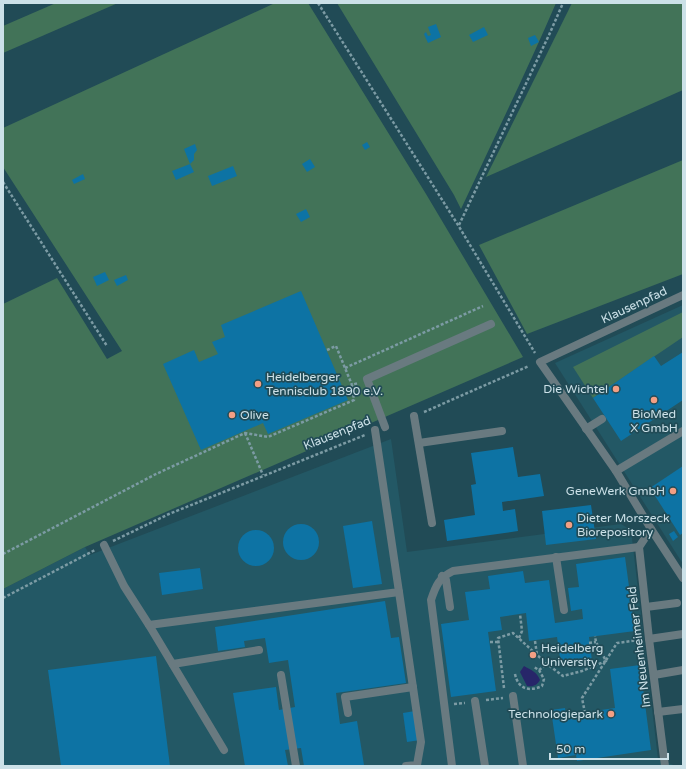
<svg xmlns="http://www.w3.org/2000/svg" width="686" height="769" viewBox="0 0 686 769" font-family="'Varela Round',sans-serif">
<rect width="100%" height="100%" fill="#214b56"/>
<!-- built -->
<g fill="#235865">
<path d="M683,305V564L555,363Z"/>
<path d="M391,439L407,552L621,524L631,530L658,759L676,766H3V589L85,547L90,555Z"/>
</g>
<!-- green -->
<g fill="#427358">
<path d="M56,3H118L3,53V26Z"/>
<path d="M275,3H308L426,194L523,357L85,547L3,589V304L57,278L107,359L122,351L3,167V128Z"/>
<path d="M337,3H556C526,73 493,140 461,209L454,195Z"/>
<path d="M572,3H683V90L486,177Z"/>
<path d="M683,160V274L527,334L479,245Z"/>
<path d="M683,312V337L593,398L573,367Z"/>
</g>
<!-- water -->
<path fill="#272669" d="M524,666C531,670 537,672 540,680C537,685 534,687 527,686L520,672Z"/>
<!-- building -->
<g fill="#0d73a4">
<path d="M436,24L441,37L428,43L424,34L426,32L428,36L431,35L428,27Z"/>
<path d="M484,27L488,35L473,42L469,35Z"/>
<path d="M535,35L539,42L531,46L528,38Z"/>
<path d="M367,142L370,147L365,150L362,145Z"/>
<path d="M195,144L197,150L194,154V160L190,164L194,172L176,180L172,171L190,164L184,149Z"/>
<path d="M310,159L315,167L307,172L302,164Z"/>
<path d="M233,166L237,176L212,186L208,176Z"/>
<path d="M83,174L85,179L74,184L72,180Z"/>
<path d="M306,209L310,217L301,222L296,214Z"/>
<path d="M105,272L109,280L97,286L93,277Z"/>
<path d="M126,275L128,280L117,286L114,280Z"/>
<path d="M301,291L348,400L268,434L263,423L201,450L163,364L194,350L199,362L218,354L212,342L225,337L221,325Z"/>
<path d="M683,352V400L621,441L593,398L654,356L661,366Z"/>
<path d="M513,447L518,477L540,474L544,496L502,502L503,511L515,509L518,531L447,541L444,520L475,515L471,485L476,484L471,453Z"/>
<path d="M683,466V533L680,535L650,488Z"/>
<path d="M591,505L596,539L546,545L542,511Z"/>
<path d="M372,521L382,584L353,588L343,526Z"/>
<circle cx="301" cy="542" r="18"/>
<circle cx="256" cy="548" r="18"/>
<path d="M674,531L678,537L673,541L669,534Z"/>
<path d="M625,557L635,631L589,637L592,661L561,665L557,637L529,641L526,613L500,617L502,630L488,632L496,691L451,697L441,624L469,620L465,592L490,589L488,576L523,571L525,583L549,580L555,623L583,619L582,609L571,611L568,588L579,587L576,564Z"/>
<path d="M200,568L203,589L162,595L159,573Z"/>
<path d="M385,601L391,638L399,637L406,683L336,693L340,724L357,721L364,765L304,766L301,748L285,750L288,766H245L233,693L276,687L279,710L295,707L288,660L269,663L265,638L244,641L245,647L218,651L215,627Z"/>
<path d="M156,656L170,766H61L48,670Z"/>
<path d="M640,665L651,750L577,761L576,755L558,758L551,710L565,708L566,715L615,708L610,669Z"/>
<path d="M415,711L420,740L407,742L403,713Z"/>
</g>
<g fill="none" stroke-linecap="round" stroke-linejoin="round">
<!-- path -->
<g stroke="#7c9ba4" stroke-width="2.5" stroke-dasharray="3 2" stroke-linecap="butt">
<path d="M318,3L458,225L535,353"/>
<path d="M3,182L107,346"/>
<path d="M459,225L549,35L563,3"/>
<path d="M327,350L336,346L352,385"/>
<path d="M345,368L483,306"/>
<path d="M424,412L529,366"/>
<path d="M245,433L263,475"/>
<path d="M113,541L169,514L365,435"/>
<path d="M3,554L156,474L245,433L268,437L354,400L352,385L358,383"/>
<path d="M3,598L95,550"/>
<path d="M519,638L522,631L520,614"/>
<path d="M535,641L537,655"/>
<path d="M490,642H498"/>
<path d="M589,643L596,642"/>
<path d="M539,670L547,664"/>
<path d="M515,674C518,689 529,692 542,686L544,679L539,670L534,667"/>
<path d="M504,688L498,638L513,633L547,664L563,676L582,671L606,661L596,642L595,636"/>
<path d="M486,700L503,698"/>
<path d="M454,704L465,703"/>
<path d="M585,713L582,698L617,643L639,640"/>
</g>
<!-- service -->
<g stroke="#697a80" stroke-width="8">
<path d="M414,416L432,523"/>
<path d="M385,427L367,379L491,324"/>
<path d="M586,429L602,419"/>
<path d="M419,443L502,431"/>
<path d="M616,471L683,431"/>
<path d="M104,545L124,586L149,625L399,592L375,430"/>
<path d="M556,557L564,610"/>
<path d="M442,576L446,580L450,607"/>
<path d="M399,592L421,742L417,765L406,766"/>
<path d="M646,607L677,603"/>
<path d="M149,625L224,750"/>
<path d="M649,639L683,634"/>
<path d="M173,664L259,650"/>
<path d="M281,675L296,766"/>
<path d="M654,675L683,670"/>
<path d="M513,696L523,766"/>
<path d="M475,701L485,766"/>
<path d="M658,712L683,709"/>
<path d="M348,713L345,697L413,687"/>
<path d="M452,766L431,600C436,585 439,578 453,571L639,547"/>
</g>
<!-- minor -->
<g stroke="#697a80" stroke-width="8">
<path d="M683,295L540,362L616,471L651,529L683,578"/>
<path d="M651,529L639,547L649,639L665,766"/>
</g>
</g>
<!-- markers -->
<g fill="#f39f84" stroke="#214b56" stroke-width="1.5">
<circle cx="258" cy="384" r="4"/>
<circle cx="616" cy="389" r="4"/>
<circle cx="654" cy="400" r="4"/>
<circle cx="232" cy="415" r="4"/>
<circle cx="673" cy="491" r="4"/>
<circle cx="569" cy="525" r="4"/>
<circle cx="533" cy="655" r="4"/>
<circle cx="611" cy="714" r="4"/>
</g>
<g text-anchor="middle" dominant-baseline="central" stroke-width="3.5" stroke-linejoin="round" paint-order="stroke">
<!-- street labels -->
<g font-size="12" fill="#cce1e8" stroke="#214b56">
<text transform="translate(634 305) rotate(-25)">Klausenpfad</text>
<text transform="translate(337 433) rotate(-22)">Klausenpfad</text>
<text transform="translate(639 647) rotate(-97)">Im Neuenheimer Feld</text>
</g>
<!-- poi labels -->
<g font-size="12" fill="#cce1e8" stroke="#214b56" text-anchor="start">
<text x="266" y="377">Heidelberger<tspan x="266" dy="14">Tennisclub 1890 e.V.</tspan></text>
<text x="608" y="389" text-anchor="end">Die Wichtel</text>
<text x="654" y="414" text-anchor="middle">BioMed<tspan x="654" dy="14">X GmbH</tspan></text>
<text x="240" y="415">Olive</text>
<text x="665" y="491" text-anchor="end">GeneWerk GmbH</text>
<text x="577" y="518">Dieter Morszeck<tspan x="577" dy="14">Biorepository</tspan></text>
<text x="541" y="648">Heidelberg<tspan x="541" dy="14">University</tspan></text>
<text x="603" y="714" text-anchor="end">Technologiepark</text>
</g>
</g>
<!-- border -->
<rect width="686" height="769" fill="none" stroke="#cce1e8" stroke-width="8"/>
<!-- scale -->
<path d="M550 753v6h118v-6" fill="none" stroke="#cce1e8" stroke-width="2"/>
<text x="556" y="753" font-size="12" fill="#cce1e8" stroke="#214b56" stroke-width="3" paint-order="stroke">50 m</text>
</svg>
